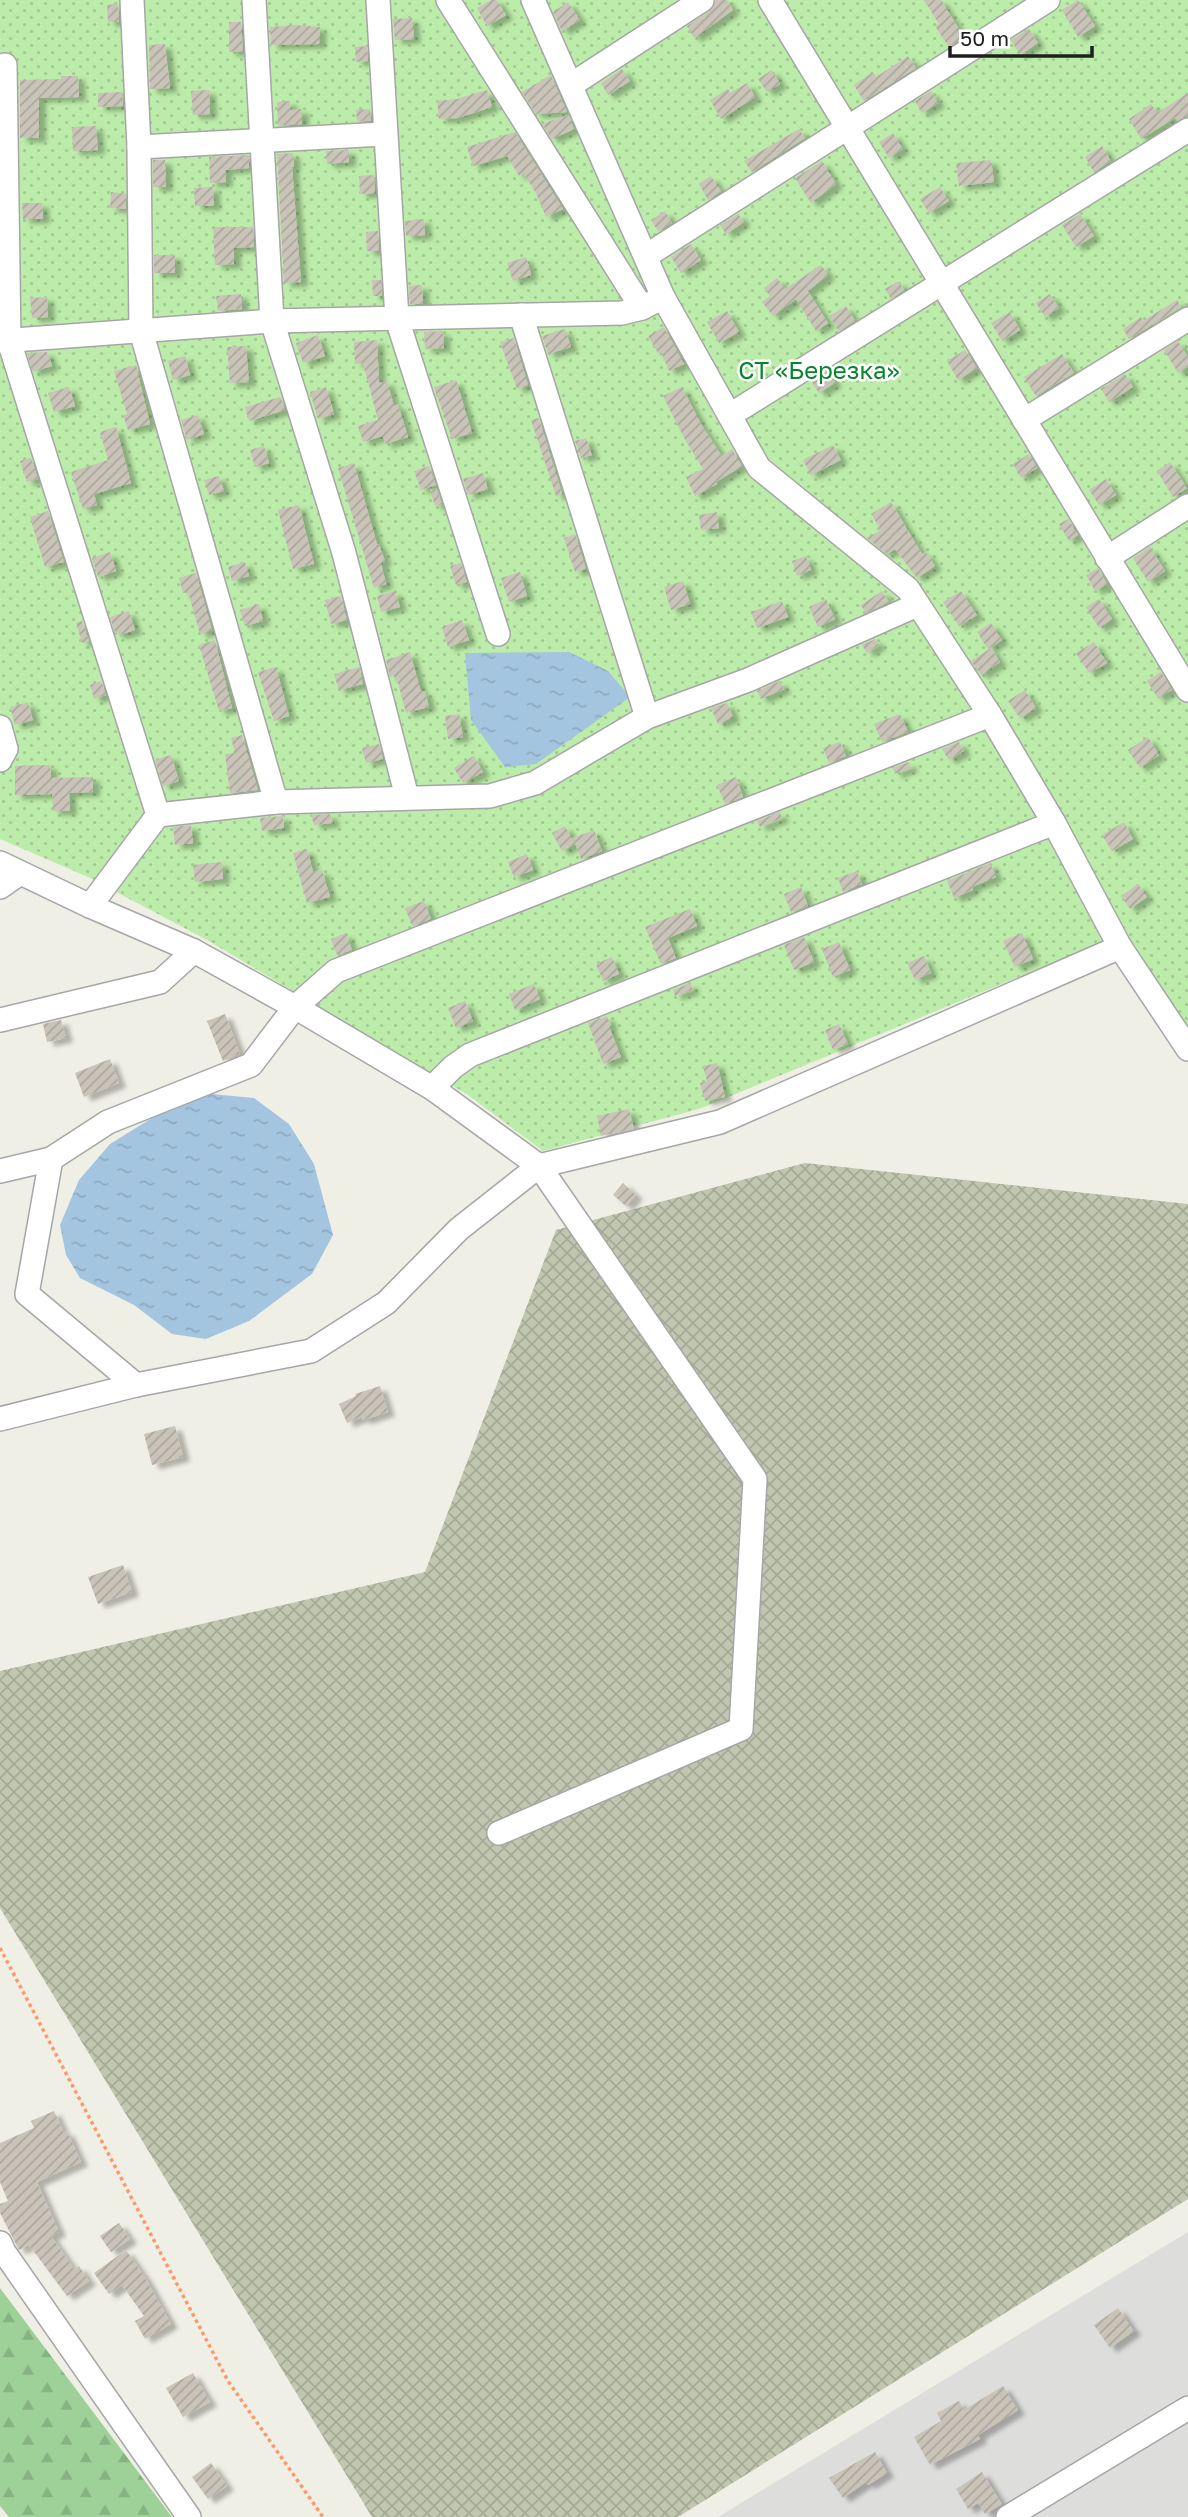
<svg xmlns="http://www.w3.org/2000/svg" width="1188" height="2517" viewBox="0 0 1188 2517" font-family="'Golos Text',sans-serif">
<defs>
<pattern id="construction-cross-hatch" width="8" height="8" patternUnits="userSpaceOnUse" patternTransform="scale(1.75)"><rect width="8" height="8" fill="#c1c6b0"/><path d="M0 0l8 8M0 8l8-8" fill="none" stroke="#a5aa97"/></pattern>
<pattern id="grass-dots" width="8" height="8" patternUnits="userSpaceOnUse" patternTransform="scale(1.75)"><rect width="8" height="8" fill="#bceca9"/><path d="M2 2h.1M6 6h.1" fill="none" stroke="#a1ca91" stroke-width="1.8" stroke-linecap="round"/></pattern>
<pattern id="forest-firs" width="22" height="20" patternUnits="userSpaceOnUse" patternTransform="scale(1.75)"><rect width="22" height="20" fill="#9dd198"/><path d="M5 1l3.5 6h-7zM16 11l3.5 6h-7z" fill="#87b383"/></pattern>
<pattern id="water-ripples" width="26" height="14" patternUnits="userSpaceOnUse" patternTransform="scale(1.75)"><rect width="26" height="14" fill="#a4c5e0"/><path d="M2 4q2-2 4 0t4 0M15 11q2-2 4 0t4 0" fill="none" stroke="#8da9c0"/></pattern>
<pattern id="building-hatch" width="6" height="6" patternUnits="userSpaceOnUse" patternTransform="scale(1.75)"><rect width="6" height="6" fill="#c9c3b8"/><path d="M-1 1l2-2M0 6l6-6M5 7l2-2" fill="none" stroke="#aca79e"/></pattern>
<filter id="shadow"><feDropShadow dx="7" dy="4.5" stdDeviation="2" flood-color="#0004"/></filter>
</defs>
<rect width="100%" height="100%" fill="#f0efe5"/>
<!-- residential -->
<path fill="#dddddc" d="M1188,2232V2517H718Z"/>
<!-- construction -->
<path fill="url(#construction-cross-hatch)" d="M805,1163L1188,1204V2199L678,2517H372L0,1908V1671L425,1572L556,1230Z"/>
<!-- grass -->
<path fill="url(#grass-dots)" d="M0,0H1188V1040L1125,933L699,1109L543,1151L468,1095L207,940L88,877L0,839Z"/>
<!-- forest -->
<path fill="url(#forest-firs)" d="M0,2288L172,2517H9L0,2506Z"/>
<!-- water -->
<g fill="url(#water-ripples)">
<path d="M569,652L608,671L630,697L536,764L505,767L471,720L465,653Z"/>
<path d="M212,1094L254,1098L289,1124L314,1164L333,1235L312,1274L249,1321L206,1339L172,1334L134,1305L80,1278L66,1255L60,1225L79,1180L110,1144L160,1113Z"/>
</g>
<!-- building -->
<g fill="url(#building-hatch)" filter="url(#shadow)">
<path d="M491,0H497L506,15L487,26L477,8Z"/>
<path d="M716,0H727L733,10L694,38L687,26L710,11Z"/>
<path d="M924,0H941L964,37L949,47L935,26L939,24Z"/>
<path d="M1078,0L1095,26L1078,37L1062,10Z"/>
<path d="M568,2L580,20L562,31L553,12Z"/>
<path d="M118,4L119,22H108L107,5Z"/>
<path d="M412,18L414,39L395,40L393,19Z"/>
<path d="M229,22H241L243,51L229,52Z"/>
<path d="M294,25L320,27L319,44L271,45L270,27Z"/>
<path d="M1029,29L1038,43L1020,55L1011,40Z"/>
<path d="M165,44L170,88L150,89L149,45Z"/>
<path d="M367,46L368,61L356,62L355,47Z"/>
<path d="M908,56L916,68L864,101L854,85L873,72L876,77Z"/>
<path d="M622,69L630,81L608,95L601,83Z"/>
<path d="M772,70L780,84L767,92L758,79Z"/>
<path d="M551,75L567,112L536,114L522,92Z"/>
<path d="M61,76H78L79,97L39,98V138H20V80L61,79Z"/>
<path d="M747,83L755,97L721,119L710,100L728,89L730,93Z"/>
<path d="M209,90L210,114L193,115L191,91Z"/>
<path d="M487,90L492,107L458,118L439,119L437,101L457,99Z"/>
<path d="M931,91L938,103L922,113L915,101Z"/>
<path d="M122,92L123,106L98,107V93Z"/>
<path d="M1188,93V116L1177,121L1175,118L1141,139L1129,119L1151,104L1157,113Z"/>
<path d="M290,101L291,110L302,109V124L278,126L277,102Z"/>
<path d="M370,109L371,121H357L356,110Z"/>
<path d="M568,115L574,129L552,139L542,124Z"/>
<path d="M96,126L98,150L73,151L72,127Z"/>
<path d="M799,129L805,138L752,172L744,161Z"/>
<path d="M515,132L563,209L546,217L536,193L523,173L519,176L507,156L473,166L467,147Z"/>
<path d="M893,133L903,149L889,158L879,142Z"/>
<path d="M1102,146L1111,161L1094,172L1085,157Z"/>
<path d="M349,150V162L327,164L326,151Z"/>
<path d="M293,153L294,167H292L301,282L284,283L277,154Z"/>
<path d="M249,155V168L225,170L226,182L210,183L209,157Z"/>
<path d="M153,160H165L166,187H153Z"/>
<path d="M991,160L994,182L959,186L956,163Z"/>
<path d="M822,161L836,184L811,203L795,178Z"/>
<path d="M374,175L375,193L360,194L359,176Z"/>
<path d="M711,176L721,191L708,200L699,184Z"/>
<path d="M213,187L214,206H195L194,188Z"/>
<path d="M940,187L949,201L929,213L920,199Z"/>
<path d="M111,192L126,194V209L110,208Z"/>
<path d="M22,203H42L43,219H23Z"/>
<path d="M665,211L672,223L658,231L651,220Z"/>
<path d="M738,214L744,222L726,234L720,225Z"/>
<path d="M1080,214L1094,236L1076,247L1062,225Z"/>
<path d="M424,219L425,235L406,236L405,221Z"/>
<path d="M213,227H253L254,247L234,248V264L215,265Z"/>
<path d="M378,231L379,251H367L366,232Z"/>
<path d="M691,244L701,260L681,273L671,257Z"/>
<rect x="154" y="255" width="21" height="18"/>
<path d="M526,257L531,275L513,281L507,263Z"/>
<path d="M821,265L828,275L808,291L828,323L816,331L796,299L773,316L762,302L770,296L764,288L777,278L785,289Z"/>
<path d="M372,280H381L382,296H373Z"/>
<path d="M899,281L904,290L891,299L885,289Z"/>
<path d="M422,285L423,304H410L409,286Z"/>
<path d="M241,294L242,309L218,311L216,296Z"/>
<path d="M1050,294L1059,308L1045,317L1036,303Z"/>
<path d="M47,297L48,317L32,318L30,298Z"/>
<path d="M1177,300L1181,307L1129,339L1123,329L1141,317L1143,321Z"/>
<path d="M846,306L855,321L839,331L829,316Z"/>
<path d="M727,311L739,332L719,343L707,322Z"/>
<path d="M1010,312L1020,330L1002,341L991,323Z"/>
<path d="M664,327L684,364L669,371L661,352L658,353L648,336Z"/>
<path d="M565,329L571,347L548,354L542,336Z"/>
<path d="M443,331L444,348L425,349L424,332Z"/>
<path d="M318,335L325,356L303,363L296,343Z"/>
<path d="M514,338L528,385L517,389L500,342Z"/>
<path d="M377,340L379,383L387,381L394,406L398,404L408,437L385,444L383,436L363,442L358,426L378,420L363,363L355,364L354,342Z"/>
<path d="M1178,341L1188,357V367L1178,373L1164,350Z"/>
<path d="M246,346L249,382L230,383L227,347Z"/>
<path d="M965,350L977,368L958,380L947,361Z"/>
<path d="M47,352L52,366L33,372L27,353Z"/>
<path d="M1062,354L1074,373L1036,396L1024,377Z"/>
<path d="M185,356L190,375L173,380L168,361Z"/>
<path d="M136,365L150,424L128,430L123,415L127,414L114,371Z"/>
<path d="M827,371L835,383L819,393L811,381Z"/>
<path d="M1125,374L1133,387L1109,402L1101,389Z"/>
<path d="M456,380L472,433L452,439L434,387Z"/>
<path d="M69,387L75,406L54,412L48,393Z"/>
<path d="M326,387L334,414L318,419L310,392Z"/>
<path d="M682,387L701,424L722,456L732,449L742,466L716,482L717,484L695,496L686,477L703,469L683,436L663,396Z"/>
<path d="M281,397L285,410L249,421L245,407Z"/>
<path d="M198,415L204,434L187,440L181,420Z"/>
<path d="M539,418L562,494L556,496L531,420Z"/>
<path d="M116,427L131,483L94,494L97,505L83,509L71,472L108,460L100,432Z"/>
<path d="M586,438L592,455L581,458L575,441Z"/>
<path d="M833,445L841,460L811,475L803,460Z"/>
<path d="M264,446L269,463L255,467L250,450Z"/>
<path d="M1029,454L1037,468L1021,478L1013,464Z"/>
<path d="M31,458L38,479L27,482L20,461Z"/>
<path d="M1170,462L1187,488L1173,497L1157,471Z"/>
<path d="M354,463L377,544H379L385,561L381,563L386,584L374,588L338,468Z"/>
<path d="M429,466L436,485L421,490L414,471Z"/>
<path d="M483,473L488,489L468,495L463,479Z"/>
<path d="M219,476L224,491L209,495L204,480Z"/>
<path d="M1106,479L1116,495L1099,505L1089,490Z"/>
<path d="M436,488L442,504L435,506L430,490Z"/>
<path d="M891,502L922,554L926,552L935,566L917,578L895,549L887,554L867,538L881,530L871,514Z"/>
<path d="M299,505L314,564L293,569L278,510Z"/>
<path d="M48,511L64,562L45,567L30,517Z"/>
<path d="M717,512L719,528L701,530L699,515Z"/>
<path d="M1068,519L1078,535L1069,541L1059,524Z"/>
<path d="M575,534L586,569L575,572L564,538Z"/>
<path d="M1150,547L1165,571L1148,582L1133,558Z"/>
<path d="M110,552L116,571L98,577L92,558Z"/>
<path d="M806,556L811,570L797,576L792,561Z"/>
<path d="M245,562L249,576L232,581L228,567Z"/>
<path d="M461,563L467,582L456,585L450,566Z"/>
<path d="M1098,568L1107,584L1095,591L1086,575Z"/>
<path d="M520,572L527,596L509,602L501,578Z"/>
<path d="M196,573L212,630L200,634L188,592L183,593L179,578Z"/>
<path d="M683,581L690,604L671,610L664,587Z"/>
<path d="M395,591L400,607L381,612L377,596Z"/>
<path d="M882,591L889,602L866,613L861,605Z"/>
<path d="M961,591L977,615L959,626L943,602Z"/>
<path d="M341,596L347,620L331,624L325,600Z"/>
<path d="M826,599L835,619L818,627L809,607Z"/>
<path d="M1099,599L1112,619L1099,628L1086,607Z"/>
<path d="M782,601L788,617L757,628L751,612Z"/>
<path d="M259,604L263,621L245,626L240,610Z"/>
<path d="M129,611L135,630L119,635L118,632L115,633L110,617Z"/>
<path d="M462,620L469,640L448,647L442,627Z"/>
<path d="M82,621L89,641L82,643L76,623Z"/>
<path d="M991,623L1002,640L988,649L977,632Z"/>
<path d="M875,639L879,645L867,653L862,645Z"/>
<path d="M215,640L232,708L219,711L199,645Z"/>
<path d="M1094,642L1107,663L1089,673L1076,653Z"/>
<path d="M991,648L1000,662L981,675L971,661Z"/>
<path d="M410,652L421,692L425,691L429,707L406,713L396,675L390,677L386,660Z"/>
<path d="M276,667L289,716L274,721L258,672Z"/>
<path d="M359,667L363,684L339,690L334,674Z"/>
<path d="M1161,672L1172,690L1158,698L1147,681Z"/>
<path d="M101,681L106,695L94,699L90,685Z"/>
<path d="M780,681L784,689L761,699L757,691Z"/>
<path d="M1025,690L1036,708L1020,718L1008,701Z"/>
<path d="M28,702L33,720L15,725L10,707Z"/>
<path d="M727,703L733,717L718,724L711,708Z"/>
<path d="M459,714L463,737L448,739L445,716Z"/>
<path d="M900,714L908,732L882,742L874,724Z"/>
<path d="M242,735L258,790L230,793L225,754L235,753L231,738Z"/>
<path d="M1148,737L1159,755L1140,768L1128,750Z"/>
<path d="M840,742L846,756L829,763L823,748Z"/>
<path d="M959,742L964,751L949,760L942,749Z"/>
<path d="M379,744L383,759L366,763L362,748Z"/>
<path d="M171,755L179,781L163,786L155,760Z"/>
<path d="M474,756L483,772L463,783L454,768Z"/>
<path d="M909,762L911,768L895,774L893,768Z"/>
<path d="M50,765L51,778L93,777V792L69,793L70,811H53L52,794L15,795V766Z"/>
<path d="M736,777L743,797L725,804L717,785Z"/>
<path d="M780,812L782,818L760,827L757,821Z"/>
<path d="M330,814L333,823L314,825L311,815Z"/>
<path d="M283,816L284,828L262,831L260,818Z"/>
<path d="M1124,822L1133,839L1112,851L1102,835Z"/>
<path d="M191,825L193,843L175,845L173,827Z"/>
<path d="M565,826L575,844L562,851L552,833Z"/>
<path d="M594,830L602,851L581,859L573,838Z"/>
<path d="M307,849L313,872L322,870L330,897L307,903L293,853Z"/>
<path d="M527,854L533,870L514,877L508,862Z"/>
<path d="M222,862L223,879L195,882L193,865Z"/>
<path d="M990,863L996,877L972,887L973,890L954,898L947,881Z"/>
<path d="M857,871L862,884L843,892L838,878Z"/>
<path d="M1138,884L1147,897L1130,909L1121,896Z"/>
<path d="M801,887L808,906L791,912L784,894Z"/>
<path d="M424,901L431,919L412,926L405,908Z"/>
<path d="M690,909L697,926L668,938L676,958L661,964L645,927Z"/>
<path d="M346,933L352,950L337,955L331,939Z"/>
<path d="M1022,933L1033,959L1015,967L1003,941Z"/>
<path d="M804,937L814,962L794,970L784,945Z"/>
<path d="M839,942L850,970L833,977L822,949Z"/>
<path d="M924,956L931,973L915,980L907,963Z"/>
<path d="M612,957L619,974L603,981L596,964Z"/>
<path d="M690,983L693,990L675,996L673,990Z"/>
<path d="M534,984L540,999L515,1010L509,994Z"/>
<path d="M465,1001L473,1021L456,1028L448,1008Z"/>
<path d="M225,1014L240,1054L223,1061L207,1021Z"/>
<path d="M607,1016L611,1025L609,1026L621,1057L603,1064L588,1023Z"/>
<path d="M61,1020L66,1038L47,1042L43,1024Z"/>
<path d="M839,1024L848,1044L833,1050L825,1030Z"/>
<path d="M110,1059L119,1083L84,1097L75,1073Z"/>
<path d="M717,1063L725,1097L705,1101L700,1083L707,1081L703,1066Z"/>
<path d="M629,1109L634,1129L601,1136L597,1116Z"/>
<path d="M623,1183L636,1195L626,1206L613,1195Z"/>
<path d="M380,1386L388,1412L363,1420L362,1417L347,1423L339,1404L356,1396L355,1394Z"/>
<path d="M175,1426L183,1457L152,1465L144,1434Z"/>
<path d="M123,1565L132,1592L98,1604L88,1577Z"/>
<path d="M54,2111L64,2133L67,2131L81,2162L37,2182L59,2232L51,2236L74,2269L79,2266L89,2281L67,2296L29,2245L19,2250L0,2213V2204L8,2201L0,2182V2143L34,2128L31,2121Z"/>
<path d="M119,2223L130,2239L111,2252L100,2236Z"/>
<path d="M126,2250L146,2279L171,2324L145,2339L135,2321L144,2316L122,2285L109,2294L94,2273Z"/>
<path d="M1118,2308L1134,2331L1110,2348L1094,2325Z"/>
<path d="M193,2373L210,2402L183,2417L166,2388Z"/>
<path d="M1003,2386L1018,2410L978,2435L980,2439L930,2465L914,2437L941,2421L937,2413L959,2401L964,2410Z"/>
<path d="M875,2452L887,2473L868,2485L866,2482L843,2498L829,2478Z"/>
<path d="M211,2463L227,2486L208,2499L192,2477Z"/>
<path d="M982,2472L1002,2504L985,2514L978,2503L968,2509L956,2489Z"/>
</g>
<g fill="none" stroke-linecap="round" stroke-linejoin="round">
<defs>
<g id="minor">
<path d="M132,0L139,147L141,331L276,802"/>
<path d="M254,0L272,321L344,553L407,797"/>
<path d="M378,0L397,319L498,634"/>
<path d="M448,0L642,308"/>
<path d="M770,0L1188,690"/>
<path d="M5,65L9,341L158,815L276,802L490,796L535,783L647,717L748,680L917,605"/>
<path d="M571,85L702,0"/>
<path d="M139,147L384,134"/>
<path d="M646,256L1048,0"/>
<path d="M521,315L647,717"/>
<path d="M0,341L272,321L622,313L642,308L663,297"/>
<path d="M730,415L1188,130"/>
<path d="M1024,420L1188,319"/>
<path d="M1107,558L1188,506"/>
<path d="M0,727L6,749L0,760"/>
<path d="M0,863L90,906L194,951L295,1007L432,1088L539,1166L755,1479L741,1729L499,1833"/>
<path d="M0,887L20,873"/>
<path d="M90,906L158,815"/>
<path d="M1120,947L1188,1049"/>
<path d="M0,1020L160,982L194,951"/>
<path d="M432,1088L453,1067L470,1055L1054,823"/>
<path d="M51,1159L27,1294L136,1385"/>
<path d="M0,1171L51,1159L108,1122L251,1065L295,1007L336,971L990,715"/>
<path d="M0,1419L136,1385L311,1351L386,1303L459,1229L539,1166L720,1122L1120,947L1054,823L990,715L908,589L759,468L663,297L533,0"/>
<path d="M0,2243L4,2252L189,2517"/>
<path d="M1008,2517L1188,2408"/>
</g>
</defs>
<!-- minor casing -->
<use href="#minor" stroke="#a6a6a6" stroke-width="26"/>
<!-- path -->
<path stroke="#ff9868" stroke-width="3.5" stroke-dasharray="3.5 3.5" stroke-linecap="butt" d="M0,1948L228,2381L323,2517"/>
<!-- minor -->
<use href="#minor" stroke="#fff" stroke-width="23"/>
</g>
<g text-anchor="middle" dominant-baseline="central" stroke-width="5" stroke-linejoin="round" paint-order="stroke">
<!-- park labels -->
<g font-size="24" fill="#07842c" stroke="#fff">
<text x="819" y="369">СТ «Березка»</text>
</g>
</g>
<!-- scale -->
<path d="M950 46v10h142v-10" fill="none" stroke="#1f1f1f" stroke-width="3.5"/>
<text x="960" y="46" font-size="21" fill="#1f1f1f" stroke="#ffffff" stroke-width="5" paint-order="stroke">50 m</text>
</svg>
